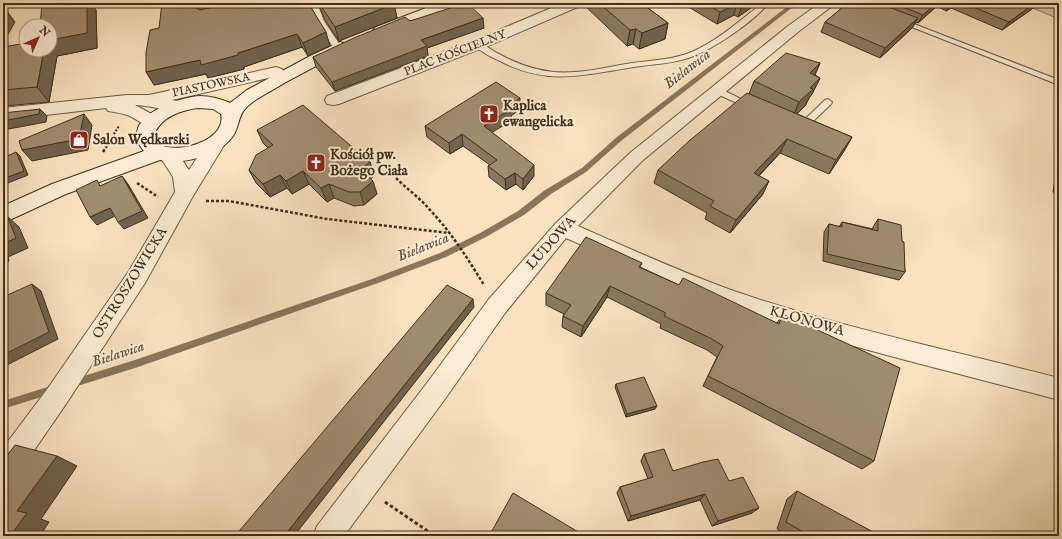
<svg xmlns="http://www.w3.org/2000/svg" width="1062" height="539" viewBox="0 0 1062 539" font-family="'IM FELL English',serif">
<rect width="100%" height="100%" fill="#fae2bf"/>
<filter id="stains"><feTurbulence type="fractalNoise" baseFrequency=".005" numOctaves="4"/><feColorMatrix values="0 0 0 0 .2 0 0 0 0 .09 0 0 0 0 .02 0 0 0 .5 -.17"/></filter>
<radialGradient id="worn" r=".72"><stop offset=".6" stop-color="#630" stop-opacity="0"/><stop offset="1" stop-color="#630" stop-opacity=".3"/></radialGradient>
<!-- green -->
<path fill="#dac4a3" stroke="#8d7a5e" d="M1024,3H1059V19L1023,4Z"/>
<g fill="none" stroke-linecap="round" stroke-linejoin="round">
<!-- stream -->
<g fill="#8a765b" fill-rule="evenodd">
<path d="M792,3H798L621,141L586,172L551,194L524,215L486,237L446,257L378,283L135,368L71,388L68,387L66,384L68,381L71,380L135,360L372,279L440,253L480,233L518,211L545,190L582,168L617,137Z"/>
<path d="M54,385L57,386L59,389L57,392L3,409V401Z"/>
</g>
<defs>
<g id="service">
<path d="M311,3H317L324,21L342,48L341,50H335C325,35 315,21 311,3Z"/>
<path d="M756,3H763L766,6C751,23 712,50 691,57C673,64 653,64 634,67C584,75 548,86 500,61C491,57 481,52 474,45L478,43H481C509,62 540,75 574,72C594,71 612,66 632,63C653,60 674,60 694,51C718,40 738,22 759,6Z"/>
<path d="M901,19L1059,80V85L899,22L898,21Z"/>
<path d="M715,89H721L755,106L751,109L748,108L715,93Z"/>
<path d="M828,99L832,102L831,104L804,130H798L797,128L798,126L825,100Z"/>
</g>
<g id="minor">
<path d="M563,3H582L580,6L490,45L339,104L333,105L327,104L325,100L327,96L480,38Z"/>
<path d="M820,3H836L798,32L642,161L578,226C628,248 679,271 731,290C838,327 950,350 1059,378V400C946,370 832,344 722,305C669,286 618,261 566,238L505,313L445,399L344,536H313L317,526L427,383L489,299L556,223L630,153L788,26Z"/>
<path d="M276,67L282,69L284,72L282,75L172,100L184,102L186,106L184,110C170,113 150,105 135,105L159,118L162,122L159,126C146,130 139,119 127,115C121,113 114,112 108,111L106,108L3,120V108L127,95H149Z"/>
</g>
<path id="tertiary" d="M217,136L224,138L226,142L193,196L145,283L66,404L13,481L3,485V448L48,388L129,271L175,192L173,177L159,155L161,150C177,146 181,159 189,170L210,138Z"/>
<g id="secondary">
<path d="M439,3H460L458,6L386,33L381,35L376,33L373,30L376,27Z"/>
<path d="M340,42L346,44L348,47L346,50C326,61 306,71 286,82C277,88 266,93 257,99C253,102 248,105 245,109C238,116 239,128 233,136C219,156 183,165 160,160L66,194L3,223V206L52,184L144,151C140,146 136,141 137,134C137,112 181,97 200,96C210,96 221,99 230,103L247,90L312,55ZM198,108L213,109L221,114C227,141 177,155 158,144L155,133C161,117 182,110 198,108Z"/>
</g>
</defs>
<!-- service casing -->
<use href="#service" stroke="#6e5c43" stroke-width="2"/>
<!-- minor casing -->
<use href="#minor" stroke="#6e5c43" stroke-width="2"/>
<!-- tertiary casing -->
<use href="#tertiary" stroke="#6e5c43" stroke-width="2"/>
<!-- secondary casing -->
<use href="#secondary" stroke="#402f1a" stroke-width="2"/>
<!-- path-far2 -->
<path stroke="#402f1a" stroke-width="2" stroke-dasharray="2 1.5" stroke-linecap="butt" d="M110,140L119,126"/>
<!-- path-far1 -->
<g stroke="#402f1a" stroke-width="2.5" stroke-dasharray="3 2" stroke-linecap="butt">
<path d="M103,152L111,139"/>
<path d="M396,178C407,189 420,198 430,210C451,232 468,259 484,285"/>
<path d="M137,183L158,197"/>
<path d="M206,201H229L327,219L449,233"/>
</g>
<!-- path -->
<path stroke="#402f1a" stroke-width="3" stroke-dasharray="3.5 2.5" stroke-linecap="butt" d="M385,502L435,536"/>
<!-- service -->
<use href="#service" fill="#fcecd5" fill-rule="evenodd"/>
<!-- minor -->
<use href="#minor" fill="#fcecd5" fill-rule="evenodd"/>
<!-- tertiary -->
<use href="#tertiary" fill="#fcecd5" fill-rule="evenodd"/>
<!-- secondary -->
<use href="#secondary" fill="#fcecd5" fill-rule="evenodd"/>
</g>
<!-- wall -->
<g fill="#8a7860" stroke="#402f1a">
<path d="M318,3H393L394,4L397,18L339,41L325,20Z"/>
<path d="M583,3H641L668,23L665,39L639,49L633,44L627,46L583,4Z"/>
<path d="M682,3H756L755,5L738,17L734,15L717,24Z"/>
<path d="M848,3H1037L1032,9L1002,30L951,8L946,11L937,6L918,23L916,22L912,28L880,58L821,32L825,22Z"/>
<path d="M312,9L330,46L308,56L302,47L244,67V69L208,78L206,74L154,85L159,28Z"/>
<path d="M96,10L97,48L57,56L49,102L4,106L3,105V47L26,50Z"/>
<path d="M410,21L484,28L427,48L428,56L335,91L316,67L313,57Z"/>
<path d="M820,63L815,75L820,78L812,94L809,98L805,106L797,114L852,137L844,151L829,174L780,153L759,176L763,194L730,233L705,219L707,213L654,183L658,170L749,94L754,81Z"/>
<path d="M520,109L511,115L512,120L492,132L534,176L523,190L516,184L506,190L489,177L488,166L490,165L463,146L450,154L427,137L425,126Z"/>
<path d="M257,130L370,162L374,176L370,179L377,194L364,205L354,206L334,198L327,202L309,184L292,194L287,188L270,197L256,183L249,170L268,148L263,143Z"/>
<path d="M1059,169V195L1053,192L1056,172Z"/>
<path d="M878,219L902,241L905,272L899,280L823,261L824,232L829,224L839,227L842,222L873,229V227Z"/>
<path d="M642,263L640,267L679,285L777,323L783,314L874,461L862,469L703,386L717,357L707,350L660,328L661,324L607,297L581,337L562,327L563,316L564,314L546,305V293Z"/>
<path d="M616,384L655,409L626,417L615,387Z"/>
<path d="M644,454L673,471L729,481L752,513L712,526L700,500L628,521L617,493L620,487L648,479L641,461Z"/>
<path d="M797,491L874,536H789L777,529L787,499Z"/>
</g>
<!-- shaded-wall -->
<g fill="#71624e" stroke="#402f1a">
<path d="M87,3H91L96,10L97,48L57,56L49,102L37,87L44,50H50V40Z"/>
<path d="M199,3H254L206,17L195,7Z"/>
<path d="M745,3H756L755,5L738,17L742,6Z"/>
<path d="M936,3H939L937,6L918,23L923,15Z"/>
<path d="M951,3H955L951,8L946,11Z"/>
<path d="M1035,3H1037L1032,9L1002,30L1009,22Z"/>
<path d="M394,4L397,18L339,41L335,27Z"/>
<path d="M737,4L734,15L717,24L720,12Z"/>
<path d="M6,10L15,22L3,43V16Z"/>
<path d="M483,18L484,28L427,48L428,56L335,91L332,82L421,40Z"/>
<path d="M918,18L912,28L880,58L885,48Z"/>
<path d="M668,23L665,39L639,49L642,33Z"/>
<path d="M636,29L633,44L627,46L630,30Z"/>
<path d="M326,32L330,46L308,56L303,43Z"/>
<path d="M297,34L302,47L244,67V69L208,78L206,74L154,85L146,72L200,60L238,53Z"/>
<path d="M820,63L813,79L810,73Z"/>
<path d="M820,78L812,94L809,98L805,106L792,119L799,102L810,88Z"/>
<path d="M520,98V109L511,116L512,120L485,137L484,126Z"/>
<path d="M40,109L47,116L46,122L3,130V121Z"/>
<path d="M84,114L92,125L88,150L32,161L22,150Z"/>
<path d="M462,134L463,146L450,154L449,143Z"/>
<path d="M852,137L844,151L829,174L836,160Z"/>
<path d="M787,139L780,153L748,187L754,173Z"/>
<path d="M16,152L20,156L28,175L3,185V179Z"/>
<path d="M370,162L374,176L364,184L360,170Z"/>
<path d="M534,165V176L523,190V179Z"/>
<path d="M303,171L309,184L292,194L286,181Z"/>
<path d="M515,173L516,184L506,190L505,179Z"/>
<path d="M280,175L287,188L270,197L263,184Z"/>
<path d="M122,176L128,184L148,218L124,229L118,222Z"/>
<path d="M373,181L377,194L364,205L360,192Z"/>
<path d="M769,181L763,194L730,233L736,220Z"/>
<path d="M329,184L334,198L327,202L321,188Z"/>
<path d="M110,208L117,215L97,225L90,217Z"/>
<path d="M7,216L19,227L28,248L8,257L9,261L3,264V244Z"/>
<path d="M32,284L41,291L58,339L3,367V355Z"/>
<path d="M610,286L607,297L581,337L583,326Z"/>
<path d="M473,299L474,307L294,536H284Z"/>
<path d="M657,406L655,409L626,417L627,414Z"/>
<path d="M57,456L77,466L41,519L49,522L40,536H10L17,511Z"/>
<path d="M705,494L700,500L628,521L631,516Z"/>
<path d="M759,508L752,513L712,526L718,521Z"/>
</g>
<!-- building -->
<g fill="#a18c70" stroke="#402f1a">
<path d="M48,3H87V33L50,40V26H40L42,4Z"/>
<path d="M162,3H201H199L195,7L200,10L232,3H310L312,9L326,32L303,43L297,34L238,53V55L201,65L200,60L146,72V53L150,30L159,28Z"/>
<path d="M320,3H393L394,4L335,27L321,6Z"/>
<path d="M466,3H467L483,18L421,40L427,46L332,82L313,57L354,38L405,17L410,21Z"/>
<path d="M599,3H641L668,23L642,33L636,29L630,30Z"/>
<path d="M704,3H745L742,6L737,4L720,12Z"/>
<path d="M848,3H878L918,18L885,48L825,22Z"/>
<path d="M893,3H936L923,15Z"/>
<path d="M964,3H1035L1009,22Z"/>
<path d="M6,10L3,16V11Z"/>
<path d="M26,43V50H44L37,87L3,90V47Z"/>
<path d="M786,53L820,63L810,73L820,78L810,88L813,89L799,102L754,81Z"/>
<path d="M496,82L520,98L508,106L511,109L484,126L534,165L523,179L515,173L505,179L488,166L497,160L462,134L449,143L425,126Z"/>
<path d="M747,93L852,137L836,160L787,139L754,173L769,181L736,220L710,206L714,201L658,170L689,141Z"/>
<path d="M303,105L370,162L360,170L373,181L360,192H349L329,184L321,188L303,171L286,181L280,175L263,184L249,170L256,155L273,145L257,130Z"/>
<path d="M40,109L39,114L3,121V113Z"/>
<path d="M84,114L79,139L22,150L19,141Z"/>
<path d="M16,152L24,171L3,179V158Z"/>
<path d="M122,176L142,211L118,222L110,208L90,217L76,190L97,180L100,186Z"/>
<path d="M7,216L16,238L3,244V218Z"/>
<path d="M878,219L901,225L902,241L904,242L905,272L827,254L829,224L842,227V222L878,231Z"/>
<path d="M586,237L642,263L639,267L679,285L683,278L779,324L783,314L900,368L874,461L708,376L723,346L712,339L664,316L666,313L610,286L583,326L563,316L571,305L546,293Z"/>
<path d="M32,284L49,332L3,355V297Z"/>
<path d="M447,285L473,299L284,536H235Z"/>
<path d="M644,377L657,406L627,414L616,384Z"/>
<path d="M15,445L57,456L17,511L27,513L10,536H3V461Z"/>
<path d="M664,449L673,471L703,462L718,459L729,481L743,477L759,508L718,521L705,494L631,516L620,487L653,477L644,454Z"/>
<path d="M797,491L875,533L874,536H810L786,522Z"/>
<path d="M513,493L585,536H489Z"/>
</g>
<!-- icons -->
<defs>
<symbol id="church-square" viewBox="-11 -11 22 22"><rect x="-9" y="-9" width="18" height="18" rx="4" fill="#8f2418" stroke="#fcecd5"/><path d="M-1.2-6h2.4v3.5h3.3v2.4h-3.3V6h-2.4V-.1h-3.3v-2.4h3.3Z" fill="#fff"/></symbol>
<symbol id="shop-square" viewBox="-11 -11 22 22"><rect x="-9" y="-9" width="18" height="18" rx="4" fill="#8f2418" stroke="#fcecd5"/><path d="M-5-2.5h2.3a2.7 3.5 0 0 1 5.4 0H5L5.5 6h-11ZM-1.5-2.5h3a1.5 2.3 0 0 0-3 0Z" fill="#fff"/></symbol>
</defs>
<g fill-rule="evenodd">
<use href="#church-square" x="478" y="103" width="22" height="22"/>
<use href="#shop-square" x="68" y="129" width="22" height="22"/>
<use href="#church-square" x="305" y="152" width="22" height="22"/>
</g>
<g text-anchor="middle" dominant-baseline="central" stroke-width="4" stroke-linejoin="round" paint-order="stroke">
<!-- far-street labels -->
<g font-size="12" fill="#402f1a" stroke="#fcecd5">
<text transform="translate(455 53) rotate(-21)">PLAC KOŚCIELNY</text>
<text transform="translate(211 85) rotate(-12)">PIASTOWSKA</text>
</g>
<!-- poi labels -->
<g font-size="14" font-weight="bold" fill="#402f1a" stroke="#fcecd5" text-anchor="start">
<text x="503" y="106">Kaplica<tspan x="503" dy="16">ewangelicka</tspan></text>
<text x="93" y="140">Salon Wędkarski</text>
<text x="330" y="155">Kościół pw.<tspan x="330" dy="16">Bożego Ciała</tspan></text>
</g>
<!-- street labels -->
<g font-size="14" fill="#402f1a" stroke="#fcecd5">
<text transform="translate(551 243) rotate(-48)">LUDOWA</text>
<text transform="translate(130 283) rotate(-58)">OSTROSZOWICKA</text>
<text transform="translate(807 321) rotate(16)">KLONOWA</text>
</g>
<!-- water labels -->
<g font-size="15" font-style="italic" fill="#5f4c35" stroke="#fcecd5">
<text transform="translate(687 69) rotate(-38)">Bielawica</text>
<text transform="translate(423 247) rotate(-22)">Bielawica</text>
<text transform="translate(118 354) rotate(-18)">Bielawica</text>
</g>
</g>
<!-- margin -->
<rect width="1062" height="539" fill="none" stroke="#fae2bf" stroke-width="16"/>
<rect x="4" y="4" width="1054" height="531" fill="none" stroke="#402f1a" stroke-width="2"/>
<rect x="8" y="8" width="1046" height="523" fill="none" stroke="#402f1a"/>
<!-- north arrow -->
<g transform="translate(38 38) rotate(45)"><circle r="19" fill="#fcecd5" stroke="#b1a08a"/>
<path d="M0-3L7 15L0 10L-7 15Z" fill="#8f2418"/>
<text y="-6" font-size="11" font-weight="bold" text-anchor="middle" fill="#402f1a">N</text>
</g>
<rect width="100%" height="100%" filter="url(#stains)"/>
<rect width="100%" height="100%" fill="url(#worn)"/>
</svg>
